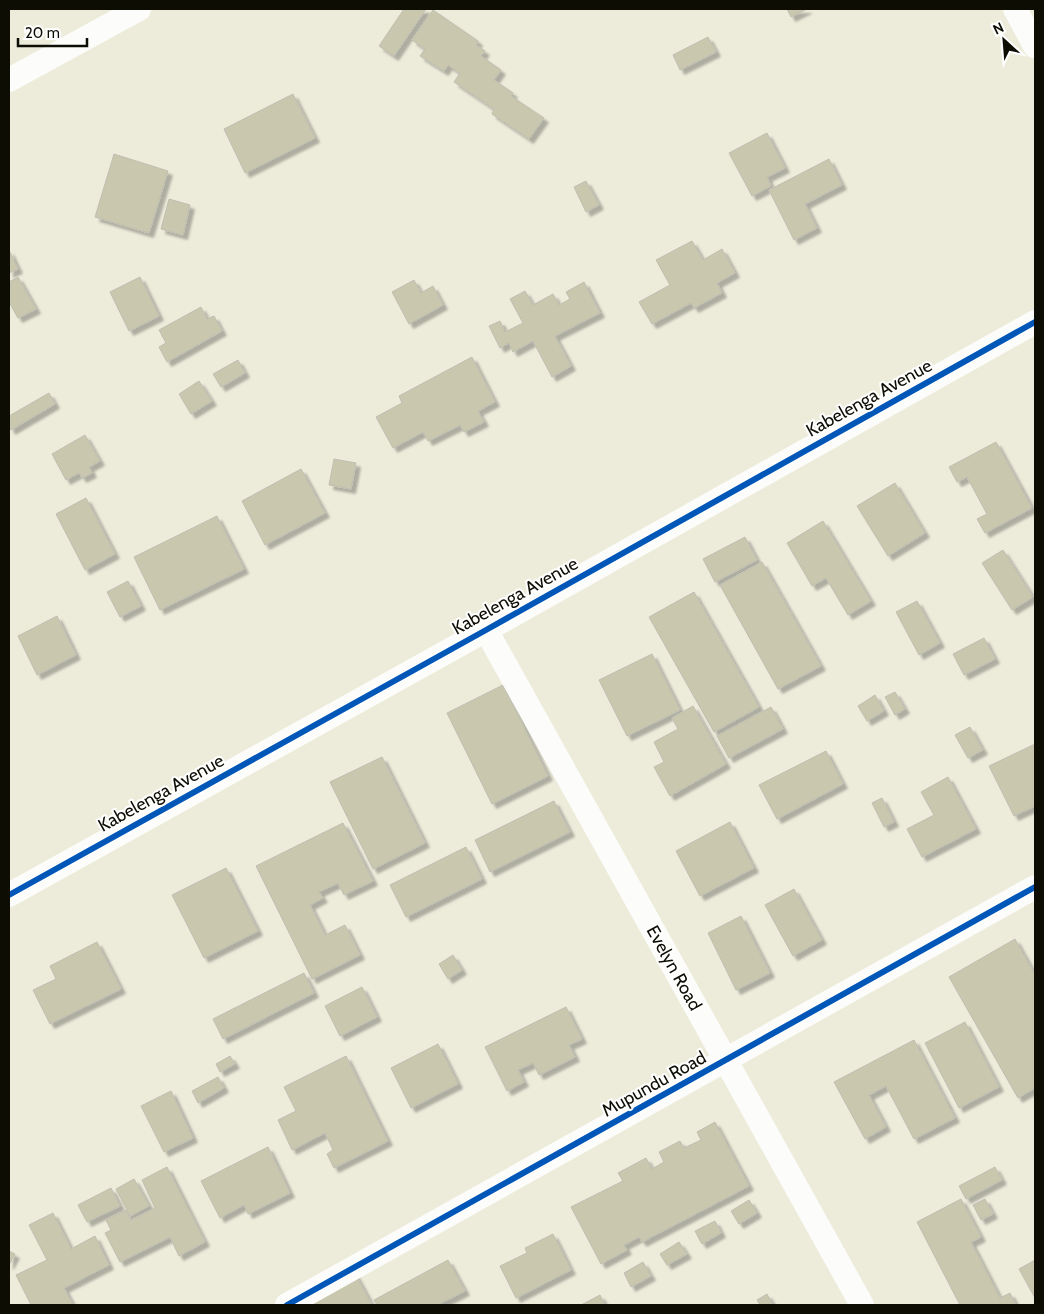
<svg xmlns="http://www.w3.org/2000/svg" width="1044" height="1314" viewBox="0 0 1044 1314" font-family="Cabin,sans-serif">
<defs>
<filter id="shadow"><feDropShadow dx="4.5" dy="4.5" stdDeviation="1" flood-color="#0004"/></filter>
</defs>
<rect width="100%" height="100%" fill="#edecdb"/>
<!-- building -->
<g fill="#c9c7ad" stroke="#bfbeb1" filter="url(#shadow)">
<path d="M404,9H426L394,56L379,46Z"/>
<path d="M787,9H807L791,17Z"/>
<path d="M433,10L478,41L476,45L485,51L481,56L501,70L494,80L513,93L511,96L544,118L529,139L492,114L494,109L454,82L460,73L448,65L444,71L420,56L425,49L412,40Z"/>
<path d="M708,37L716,52L680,70L673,55Z"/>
<path d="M293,94L315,138L245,173L224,129Z"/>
<path d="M767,133L785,168L767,177L771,186L752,196L729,153Z"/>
<path d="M114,154L168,171L149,233L95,217Z"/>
<path d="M829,159L842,185L805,204L817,228L794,240L769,190Z"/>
<path d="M586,181L599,205L586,212L574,187Z"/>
<path d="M169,199L190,205L183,235L161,229Z"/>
<path d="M692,241L703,260L722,249L735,273L717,283L722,293L694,308L691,303L652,324L639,302L670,285L656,260Z"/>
<path d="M9,250L18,269L9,273Z"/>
<path d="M18,277L36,309L18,318L9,302V282Z"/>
<path d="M140,277L159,316L129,331L110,292Z"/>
<path d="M414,280L421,293L433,286L443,305L409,324L392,292Z"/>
<path d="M584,282L600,313L555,336L571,366L552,377L533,341L513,352L509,343L500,348L489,326L500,321L505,332L523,323L510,299L525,291L533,305L553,294L559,305L570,299L566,292Z"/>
<path d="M201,307L207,319L214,316L222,331L167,362L159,347L166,343L159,330Z"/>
<path d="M472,357L495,402L478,411L484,422L464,432L460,425L428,441L423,432L393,448L376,417L402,403L399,396Z"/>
<path d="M238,360L245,373L221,387L213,374Z"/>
<path d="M199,381L212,401L191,414L179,394Z"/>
<path d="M49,393L55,404L11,430L9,426V416Z"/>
<path d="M85,435L100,461L89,467L92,473L82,478L79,473L66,480L52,454Z"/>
<path d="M996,442L1032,508L985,533L977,519L987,514L967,477L957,482L949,467Z"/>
<path d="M334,459L356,463L351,489L329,485Z"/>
<path d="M301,469L325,513L265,545L242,501Z"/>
<path d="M895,483L925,533L888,556L857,506Z"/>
<path d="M86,498L115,554L85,570L56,514Z"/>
<path d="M217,516L244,569L160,610L134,557Z"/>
<path d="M823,521L871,601L848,615L826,578L812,586L787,543Z"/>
<path d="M745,537L757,560L715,582L703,559Z"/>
<path d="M1003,550L1033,597L1012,610L982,563Z"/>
<path d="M762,562L821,666L778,689L720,585Z"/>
<path d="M128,581L141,606L120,617L107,592Z"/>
<path d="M694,592L759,707L714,732L649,617Z"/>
<path d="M917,601L940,643L919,655L896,612Z"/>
<path d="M57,616L76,655L37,675L18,636Z"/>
<path d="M984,638L995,659L964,675L953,654Z"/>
<path d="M652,654L680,710L627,736L599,680Z"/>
<path d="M503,685L548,776L492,804L447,713Z"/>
<path d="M895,692L905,709L895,715L885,697Z"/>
<path d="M875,695L884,711L867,721L858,706Z"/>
<path d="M693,706L726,764L670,796L654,767L664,762L654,742L678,729L672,718Z"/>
<path d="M771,707L783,729L729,758L717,736Z"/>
<path d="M970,727L983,750L968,758L955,735Z"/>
<path d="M1035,744V806L1014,816L989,766Z"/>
<path d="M826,751L843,784L777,819L759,785Z"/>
<path d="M382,757L425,843L373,869L330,782Z"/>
<path d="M948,777L976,829L922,857L907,829L934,815L921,792Z"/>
<path d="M882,798L894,822L884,827L872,803Z"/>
<path d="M554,801L570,832L490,872L475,840Z"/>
<path d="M730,822L754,868L700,896L676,851Z"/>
<path d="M343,823L373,881L344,895L338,883L319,892L323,898L310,905L325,935L345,925L360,955L312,979L256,866Z"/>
<path d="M466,847L482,879L406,917L390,885Z"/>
<path d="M226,868L258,931L204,958L172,895Z"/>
<path d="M794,889L822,940L793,956L765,905Z"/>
<path d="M741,916L770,973L736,990L708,933Z"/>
<path d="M1015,939L1035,975V1088L1018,1098L949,977Z"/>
<path d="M97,942L121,989L50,1024L33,990L56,979L50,966Z"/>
<path d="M453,955L462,970L448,979L439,964Z"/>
<path d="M304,973L314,993L223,1039L213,1019Z"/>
<path d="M362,987L377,1017L340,1036L325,1006Z"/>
<path d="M566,1007L582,1039L569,1045L575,1057L539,1075L533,1063L518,1070L524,1082L507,1091L485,1047Z"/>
<path d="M965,1022L999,1087L959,1108L925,1043Z"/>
<path d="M914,1040L955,1118L914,1139L886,1086L869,1095L886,1127L865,1139L834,1082Z"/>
<path d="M438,1044L458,1084L411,1108L391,1068Z"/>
<path d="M230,1056L235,1064L220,1072L216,1064Z"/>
<path d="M346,1056L388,1141L334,1168L327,1154L333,1150L325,1133L292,1150L278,1120L296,1111L284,1087Z"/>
<path d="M218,1077L224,1088L198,1103L192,1091Z"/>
<path d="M171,1091L193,1138L164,1152L141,1106Z"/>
<path d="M715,1122L749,1186L642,1242L639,1237L624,1245L627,1250L601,1264L571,1207L623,1181L618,1173L646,1158L652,1169L664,1162L659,1152L680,1141L684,1148L701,1140L697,1132Z"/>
<path d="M268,1147L290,1193L248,1214L244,1205L220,1218L201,1181Z"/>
<path d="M167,1167L205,1242L179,1256L170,1237L120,1262L105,1233L111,1230L106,1220L126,1210L131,1220L155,1208L142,1180Z"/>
<path d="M995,1167L1002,1180L966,1199L959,1186Z"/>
<path d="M134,1179L149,1206L130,1216L116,1189Z"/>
<path d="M111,1188L120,1206L87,1222L78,1205Z"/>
<path d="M961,1199L981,1237L971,1242L1000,1298L1010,1293L1016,1305H960L917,1222Z"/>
<path d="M985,1199L993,1214L981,1220L973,1205Z"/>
<path d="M749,1200L757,1213L739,1224L731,1211Z"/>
<path d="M53,1213L71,1249L95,1236L109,1265L64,1288L73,1305H31L16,1275L47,1260L29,1225Z"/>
<path d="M715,1221L721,1233L702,1244L695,1231Z"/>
<path d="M553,1234L571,1270L516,1298L500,1266L527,1253L525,1248Z"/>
<path d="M679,1242L687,1254L667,1265L660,1254Z"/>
<path d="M9,1251L15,1254L9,1265Z"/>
<path d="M448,1260L465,1291L437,1305H377L374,1300Z"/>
<path d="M1035,1260V1298L1019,1269Z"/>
<path d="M643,1262L651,1276L631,1287L624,1273Z"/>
<path d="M354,1272L372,1305H294Z"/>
<path d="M767,1294L773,1305H760L757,1300Z"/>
<path d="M600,1295L605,1305H581Z"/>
</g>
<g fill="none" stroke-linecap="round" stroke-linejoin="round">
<!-- street -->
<g stroke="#fcfcfa" stroke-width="24">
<path d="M1015,9L1035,46"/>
<path d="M9,80L139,9"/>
<path d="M486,630L862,1305"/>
<path d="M9,895L486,630L1035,322"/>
<path d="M287,1305L1035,887"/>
</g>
<defs>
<g id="cycleway">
<path d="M9,895L486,630L1035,322"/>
<path d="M287,1305L1035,887"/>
</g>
</defs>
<!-- cycleway casing -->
<use href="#cycleway" stroke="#fff" stroke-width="9"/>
<!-- cycleway -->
<use href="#cycleway" stroke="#0057b8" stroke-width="6"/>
</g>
<g text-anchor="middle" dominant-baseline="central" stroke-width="4" stroke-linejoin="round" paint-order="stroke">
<!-- street labels -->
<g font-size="18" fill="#0e0d04" stroke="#fff">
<text transform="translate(869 398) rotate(-29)">Kabelenga Avenue</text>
<text transform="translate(515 596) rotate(-29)">Kabelenga Avenue</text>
<text transform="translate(161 793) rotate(-29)">Kabelenga Avenue</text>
<text transform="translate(674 968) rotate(61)">Evelyn Road</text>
<text transform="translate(654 1084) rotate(-29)">Mupundu Road</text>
</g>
</g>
<!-- border -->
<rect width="1044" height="1314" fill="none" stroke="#0e0d04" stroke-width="20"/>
<!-- north arrow -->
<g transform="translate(1004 40) rotate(334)" stroke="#ffffff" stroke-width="4" paint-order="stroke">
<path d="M0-4L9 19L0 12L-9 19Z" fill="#0e0d04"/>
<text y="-8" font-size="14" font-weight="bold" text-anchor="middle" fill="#0e0d04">N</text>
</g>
<!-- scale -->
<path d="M18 38v8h69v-8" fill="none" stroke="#0e0d04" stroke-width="2.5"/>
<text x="25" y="38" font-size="15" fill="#0e0d04" stroke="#ffffff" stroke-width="4" paint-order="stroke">20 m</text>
</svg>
